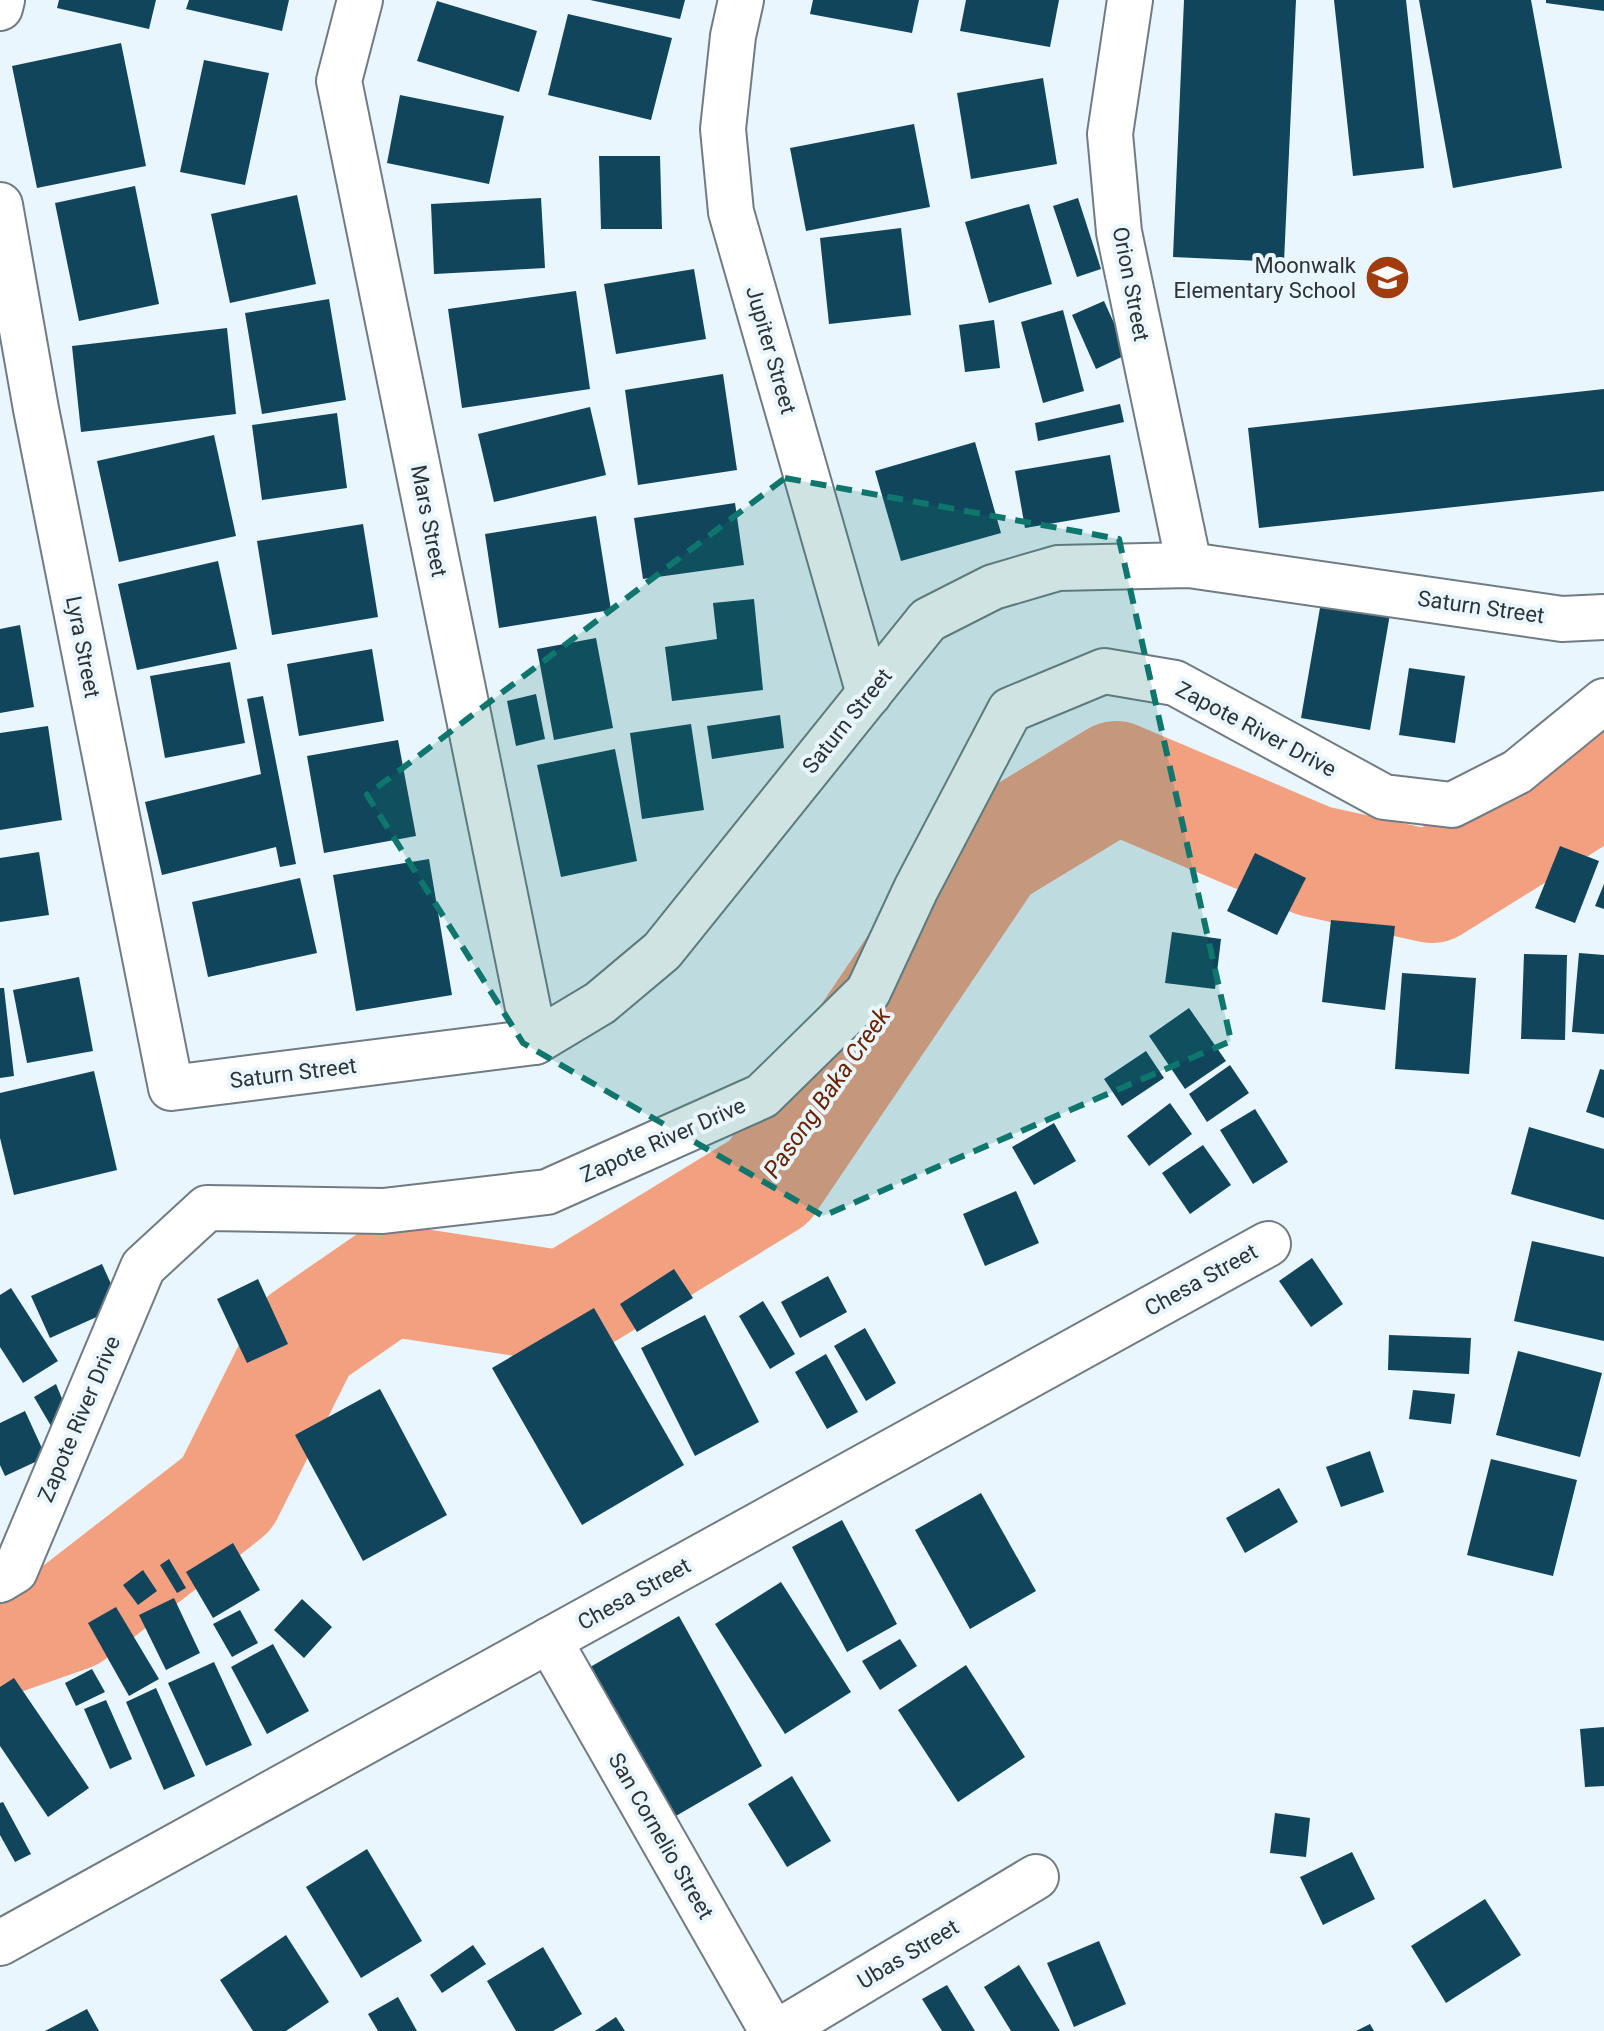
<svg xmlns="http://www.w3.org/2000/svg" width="1604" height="2031" viewBox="0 0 1604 2031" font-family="Roboto,sans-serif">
<rect width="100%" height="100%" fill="#eaf6fd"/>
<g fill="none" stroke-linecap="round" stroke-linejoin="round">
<!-- river -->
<path stroke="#f3a081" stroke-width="112" d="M0,1640L71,1615L227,1494L305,1338L389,1280L564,1307L769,1182L991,853L1116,777L1314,861L1432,887L1604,780"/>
</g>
<!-- building -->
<g fill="#10455b">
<path d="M59,0H156L149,29L57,8Z"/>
<path d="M189,0H289L282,31L186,9Z"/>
<path d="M590,0H685L680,19Z"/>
<path d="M813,0H919L912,33L810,14Z"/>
<path d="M966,0H1059L1050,47L960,31Z"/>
<path d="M1184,0H1296L1284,262L1173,257Z"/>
<path d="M1334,0H1406L1424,168L1353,176Z"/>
<path d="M1419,0H1531L1562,168L1453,188Z"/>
<path d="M1546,0H1604V11L1546,3Z"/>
<path d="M437,1L537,31L519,92L417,61Z"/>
<path d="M568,14L672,38L651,120L548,95Z"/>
<path d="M121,43L146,166L37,188L12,66Z"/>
<path d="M204,60L269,73L245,185L180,172Z"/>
<path d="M1043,78L1057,164L971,179L957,93Z"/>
<path d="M400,95L504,116L489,184L387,163Z"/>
<path d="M914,124L930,207L806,231L790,148Z"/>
<path d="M599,156H660L662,229H601Z"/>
<path d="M135,186L159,304L79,321L55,203Z"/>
<path d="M297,195L316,284L230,303L211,214Z"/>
<path d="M541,198L545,268L434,274L431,204Z"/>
<path d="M1078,198L1101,269L1077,277L1053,206Z"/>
<path d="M1029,204L1052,284L989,303L965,222Z"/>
<path d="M901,228L911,315L829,324L820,238Z"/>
<path d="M694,269L706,339L616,354L604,284Z"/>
<path d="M576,291L590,389L462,408L448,309Z"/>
<path d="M329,299L346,400L262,414L245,313Z"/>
<path d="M1104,301L1128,354L1096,369L1072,315Z"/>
<path d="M1063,310L1084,391L1043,403L1021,322Z"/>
<path d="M994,320L1000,368L965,372L959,325Z"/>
<path d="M227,328L236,414L81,432L72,346Z"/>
<path d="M723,374L737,470L638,485L625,390Z"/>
<path d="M1604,389V491L1259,528L1248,428Z"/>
<path d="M1120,404L1124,422L1038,441L1035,423Z"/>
<path d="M590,407L606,475L494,502L478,434Z"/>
<path d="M337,413L347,488L262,500L252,425Z"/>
<path d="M214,435L236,536L119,562L97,461Z"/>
<path d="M975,442L1001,533L901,561L875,471Z"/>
<path d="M1110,455L1120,512L1025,528L1015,471Z"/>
<path d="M735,503L744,565L643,579L634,518Z"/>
<path d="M596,516L611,610L499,628L485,534Z"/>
<path d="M363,524L378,617L272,635L257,541Z"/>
<path d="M218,561L237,649L137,670L118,584Z"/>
<path d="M754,599L763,690L672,701L665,647L717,639L713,603Z"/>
<path d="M1321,602L1390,614L1370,730L1301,718Z"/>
<path d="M20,625L34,707L0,713V629Z"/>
<path d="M596,638L613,728L554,740L537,649Z"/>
<path d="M372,649L384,721L299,736L287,664Z"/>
<path d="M230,662L245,743L165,758L150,676Z"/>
<path d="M1409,668L1465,676L1455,743L1399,735Z"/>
<path d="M536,694L545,739L516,746L507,701Z"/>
<path d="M263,696L296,864L280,867L276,847L162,875L145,802L261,774L247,699Z"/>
<path d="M780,715L784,748L712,759L707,726Z"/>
<path d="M691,724L704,810L642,819L630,733Z"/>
<path d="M48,726L62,820L0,830V733Z"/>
<path d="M398,740L416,836L324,853L307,756Z"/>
<path d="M615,749L637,861L561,877L537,765Z"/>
<path d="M1560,846L1599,861L1575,923L1535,908Z"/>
<path d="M39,852L49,915L0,922V858Z"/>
<path d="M1255,853L1306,878L1277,935L1227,911Z"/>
<path d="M429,859L452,995L356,1011L333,875Z"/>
<path d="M300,878L317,953L208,977L192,902Z"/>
<path d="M1604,884V909L1595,906Z"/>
<path d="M1331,920L1395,926L1385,1010L1322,1002Z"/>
<path d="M1172,932L1221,939L1215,989L1165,983Z"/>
<path d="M1579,953L1604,955V1034L1572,1032Z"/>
<path d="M1524,954L1567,955L1565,1040L1521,1039Z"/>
<path d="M1402,973L1476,978L1469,1074L1395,1069Z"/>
<path d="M79,977L93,1051L27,1063L13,990Z"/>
<path d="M0,988H4L14,1076L0,1078Z"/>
<path d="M1189,1008L1226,1061L1185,1089L1149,1036Z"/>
<path d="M1146,1051L1164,1078L1122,1106L1104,1079Z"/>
<path d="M1230,1065L1249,1093L1207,1122L1189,1094Z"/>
<path d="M1600,1069L1604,1070V1118L1586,1112Z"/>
<path d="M94,1071L117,1170L14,1195L0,1138V1093Z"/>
<path d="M1170,1103L1192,1134L1149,1166L1127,1136Z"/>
<path d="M1255,1109L1288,1162L1253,1184L1220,1130Z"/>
<path d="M1054,1123L1076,1161L1034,1185L1012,1147Z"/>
<path d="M1529,1127L1604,1149V1220L1511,1194Z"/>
<path d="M1203,1145L1231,1185L1190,1214L1162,1173Z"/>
<path d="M1016,1191L1039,1243L985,1266L963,1214Z"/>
<path d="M1532,1241L1604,1257V1341L1514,1321Z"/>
<path d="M1312,1258L1343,1304L1311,1327L1279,1281Z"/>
<path d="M102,1264L121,1306L50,1338L31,1296Z"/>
<path d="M674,1269L693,1298L637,1332L620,1304Z"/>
<path d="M828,1276L847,1312L800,1338L781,1302Z"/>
<path d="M258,1279L288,1344L247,1363L217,1299Z"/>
<path d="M11,1288L58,1361L23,1383L0,1347V1295Z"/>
<path d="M763,1301L795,1354L770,1369L739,1316Z"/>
<path d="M594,1308L684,1465L582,1525L492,1368Z"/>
<path d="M705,1315L759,1422L695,1456L641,1348Z"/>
<path d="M865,1328L896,1383L866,1401L834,1346Z"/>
<path d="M1389,1335L1471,1338L1469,1374L1388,1370Z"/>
<path d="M1518,1351L1602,1373L1580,1457L1496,1435Z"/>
<path d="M826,1354L858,1412L827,1429L795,1372Z"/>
<path d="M56,1384L68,1413L61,1443L34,1397Z"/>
<path d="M380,1389L447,1515L363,1561L295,1435Z"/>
<path d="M1413,1390L1455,1394L1451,1424L1409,1419Z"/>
<path d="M25,1411L46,1457L5,1476L0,1465V1423Z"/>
<path d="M1370,1451L1384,1492L1341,1507L1326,1467Z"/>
<path d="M1491,1459L1577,1480L1553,1576L1467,1555Z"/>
<path d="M1279,1488L1298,1522L1245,1553L1226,1518Z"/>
<path d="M981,1493L1036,1591L970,1629L915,1530Z"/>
<path d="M842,1520L897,1624L847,1652L792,1547Z"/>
<path d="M233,1543L260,1590L213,1618L186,1572Z"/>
<path d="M169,1559L186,1588L177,1593L160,1565Z"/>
<path d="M143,1570L157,1591L138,1605L123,1585Z"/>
<path d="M781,1582L851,1692L785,1734L715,1624Z"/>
<path d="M174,1598L200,1653L166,1670L139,1615Z"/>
<path d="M302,1599L332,1627L304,1658L274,1630Z"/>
<path d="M116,1607L159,1679L129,1696L88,1623Z"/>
<path d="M240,1610L258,1643L232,1657L213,1624Z"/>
<path d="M679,1616L762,1766L669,1820L585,1670Z"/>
<path d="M900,1639L917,1666L880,1690L862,1661Z"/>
<path d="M273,1644L309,1711L267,1734L231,1667Z"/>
<path d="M214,1662L252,1745L206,1766L168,1683Z"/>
<path d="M966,1665L1025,1757L958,1802L898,1710Z"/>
<path d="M92,1669L105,1692L76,1706L65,1683Z"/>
<path d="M14,1678L89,1788L48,1817L0,1746V1687Z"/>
<path d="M156,1688L195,1776L164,1790L126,1702Z"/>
<path d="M106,1700L132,1759L110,1769L84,1709Z"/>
<path d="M1604,1727V1786L1585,1787L1580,1729Z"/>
<path d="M792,1776L831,1841L787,1867L748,1804Z"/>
<path d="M3,1802L31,1854L15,1862L0,1835V1803Z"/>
<path d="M1275,1813L1310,1818L1306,1857L1270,1853Z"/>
<path d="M367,1849L422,1941L361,1978L306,1887Z"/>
<path d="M1352,1852L1375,1899L1323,1925L1300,1877Z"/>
<path d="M1485,1899L1521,1955L1446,2003L1411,1946Z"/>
<path d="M286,1935L329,2002L286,2031H253L220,1980Z"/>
<path d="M1099,1941L1126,2004L1074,2027L1047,1963Z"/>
<path d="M473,1945L486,1964L442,1993L430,1975Z"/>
<path d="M543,1947L582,2014L553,2031H516L487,1981Z"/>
<path d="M1019,1965L1060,2031H1011L984,1987Z"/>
<path d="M947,1985L975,2031H942L922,1999Z"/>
<path d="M398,1997L417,2031H378L368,2014Z"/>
<path d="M87,2009L99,2031H45Z"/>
<path d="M616,2017L625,2031H595Z"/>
<path d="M1370,2024L1374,2031H1356Z"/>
</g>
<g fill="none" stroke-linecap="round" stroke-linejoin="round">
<defs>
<g id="minor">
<path d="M360,0L339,81L535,1042"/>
<path d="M741,0L733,36L723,129L731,212L869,694"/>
<path d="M1130,0L1110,134L1119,232L1189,565"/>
<path d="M0,8L2,0"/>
<path d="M0,205L36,409L171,1088L535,1042L600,1003L662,951L928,620L993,587L1058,568L1189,565L1562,619L1604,617"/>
<path d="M0,1580L15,1571L143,1267L207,1208L383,1211L547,1192L762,1096L868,992L916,889L1010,710L1104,671L1175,683L1384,797L1452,805L1517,772L1604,701"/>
<path d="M549,1640L772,2031"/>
<path d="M0,1943L1268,1244"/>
<path d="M779,2031L1036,1877"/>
</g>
</defs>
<!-- minor casing -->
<use href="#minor" stroke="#717c82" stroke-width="48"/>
<!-- minor -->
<use href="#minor" stroke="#fff" stroke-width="44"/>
</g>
<!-- marked area -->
<path fill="#0f766e" fill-opacity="0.2" stroke="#0f766e" stroke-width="6" stroke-dasharray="16 10" stroke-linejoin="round" d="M785,478L1119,539L1231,1041L823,1216L523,1043L367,795Z"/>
<!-- icons -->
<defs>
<symbol id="school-disc" viewBox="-11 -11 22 22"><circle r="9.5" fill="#a13d0d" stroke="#eaf6fd"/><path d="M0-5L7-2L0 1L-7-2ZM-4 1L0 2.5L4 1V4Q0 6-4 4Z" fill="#fff"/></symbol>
</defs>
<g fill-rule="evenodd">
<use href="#school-disc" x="1362" y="252" width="51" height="51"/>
</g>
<g text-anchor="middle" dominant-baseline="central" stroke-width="8" stroke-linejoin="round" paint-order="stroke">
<!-- poi labels -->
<g font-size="22" fill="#2e3336" stroke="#eaf6fd" text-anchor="end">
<text x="1356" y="265">Moonwalk<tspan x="1356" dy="25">Elementary School</tspan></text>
</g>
<!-- street labels -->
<g font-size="22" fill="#2e3336" stroke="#eaf6fd">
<text transform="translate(1131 284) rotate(79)">Orion Street</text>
<text transform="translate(771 350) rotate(74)">Jupiter Street</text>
<text transform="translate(429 521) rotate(79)">Mars Street</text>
<text transform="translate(1481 607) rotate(8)">Saturn Street</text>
<text transform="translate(83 647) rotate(79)">Lyra Street</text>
<text transform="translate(847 721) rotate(-51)">Saturn Street</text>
<text transform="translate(1256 729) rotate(28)">Zapote River Drive</text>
<text transform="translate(293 1073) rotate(-7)">Saturn Street</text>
<text transform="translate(663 1140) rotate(-24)">Zapote River Drive</text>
<text transform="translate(1201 1280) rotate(-29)">Chesa Street</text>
<text transform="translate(79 1419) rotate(-67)">Zapote River Drive</text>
<text transform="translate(634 1594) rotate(-29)">Chesa Street</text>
<text transform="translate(661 1836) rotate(60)">San Cornelio Street</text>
<text transform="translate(908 1954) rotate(-31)">Ubas Street</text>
</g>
<!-- water labels -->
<g font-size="24" font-style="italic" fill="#6b2200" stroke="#eaf6fd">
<text transform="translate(827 1093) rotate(-55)">Pasong Baka Creek</text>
</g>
</g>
</svg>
